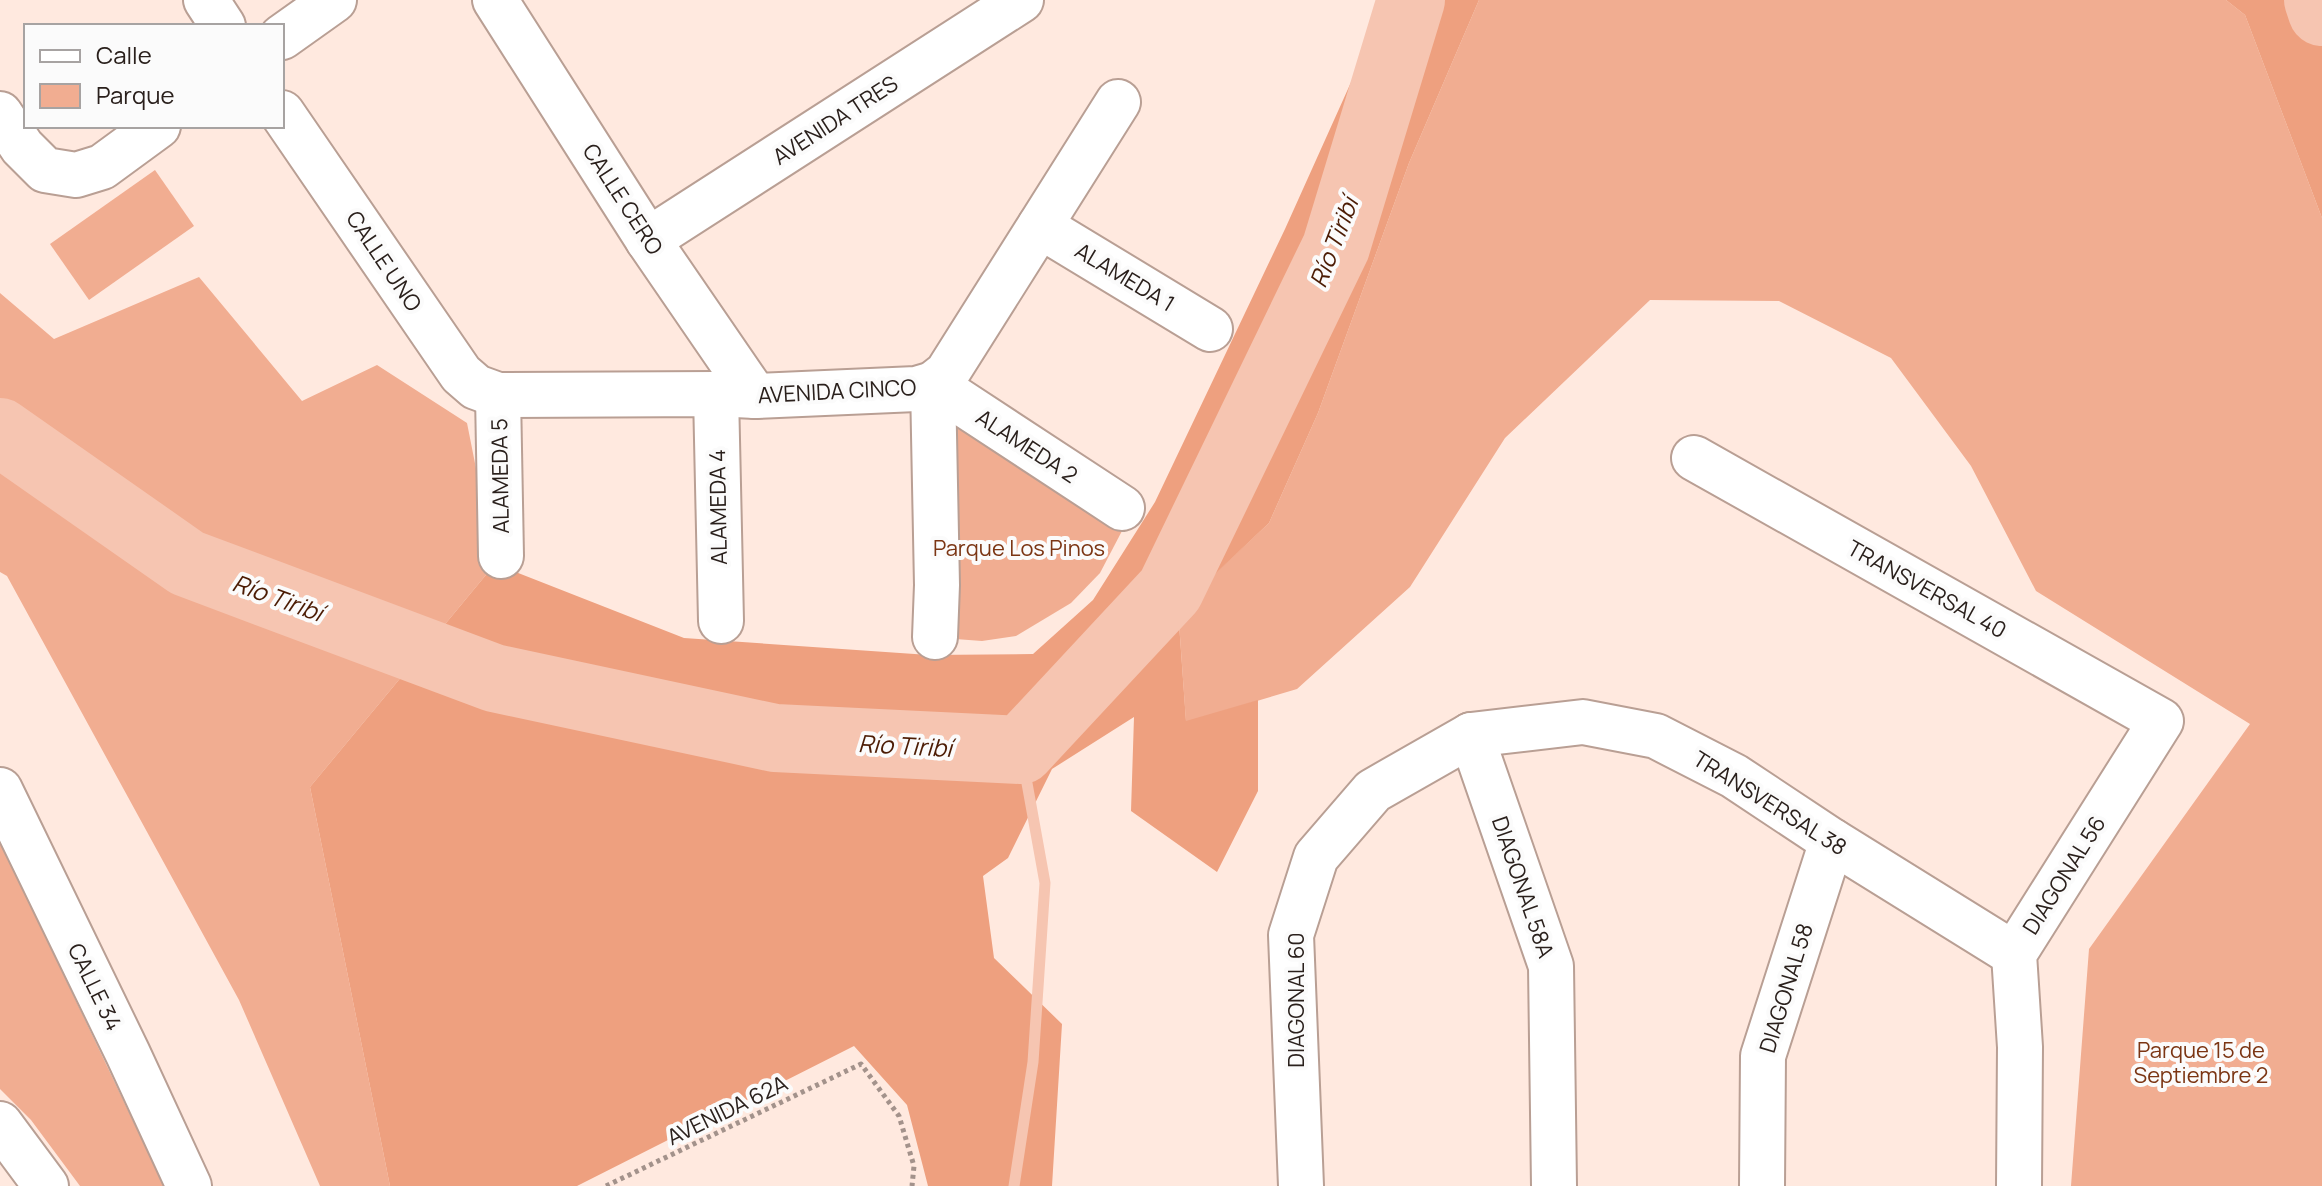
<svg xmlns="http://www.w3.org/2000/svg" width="2322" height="1186" viewBox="0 0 2322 1186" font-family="Manrope,sans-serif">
<rect width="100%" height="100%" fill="#ffe9df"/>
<!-- green -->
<g fill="#f1ad91">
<path d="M1479,0H2226L2245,15L2322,218V1186H2071L2089,949L2250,724L2036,591L1971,466L1891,358L1779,301L1650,300L1505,438L1410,587L1297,689L1186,722L1178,608L1269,523L1318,413L1409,163Z"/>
<path d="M155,170L194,226L89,300L50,244Z"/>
<path d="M199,277L302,401L377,365L467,423L495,564L310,787L390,1186H320L239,1000L7,576L0,572V293L54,339Z"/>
<path d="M950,410L1123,529L1100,573L1071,603L1016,636L982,641L942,638Z"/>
<path d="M0,841L164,1186H80L31,1120L0,1089Z"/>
</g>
<!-- forest -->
<g fill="#eea07f">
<path d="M1388,0H1479L1409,163L1318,413L1269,523L1178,609L1186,721L1258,700V791L1217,872L1131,811L1134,717L1052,769L1008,858L983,876L994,958L1062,1024L1052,1186H928L907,1105L854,1046L577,1186H390L310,787L495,564L684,638L929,655L1033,654L1093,600L1155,502L1285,229Z"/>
<path d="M2226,0H2322V218L2245,15Z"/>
</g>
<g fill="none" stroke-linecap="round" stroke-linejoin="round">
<!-- stream -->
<path stroke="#f6c5b1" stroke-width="11" d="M1014,1186L1033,1062L1045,883L1021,750"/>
<!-- river -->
<g stroke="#f6c5b1" stroke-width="68">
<path d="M2318,0L2322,12"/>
<path d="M0,432L187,563L494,678L775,738L1021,750L1170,590L1336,247L1411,0"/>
</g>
<defs>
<g id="minor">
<path d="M206,0L223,26"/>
<path d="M495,0L648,240L755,396"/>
<path d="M282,37L334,0"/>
<path d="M282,113L461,374L476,387L498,395L716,394L755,396L916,389L933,384L947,373L1118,102"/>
<path d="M0,114L22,147L45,170L76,175L102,167L158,126"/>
<path d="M1040,226L1210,329"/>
<path d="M648,240L1021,0"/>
<path d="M933,384L937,585L935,637"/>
<path d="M933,384L1122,508"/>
<path d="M716,394L721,621"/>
<path d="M498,395L501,556"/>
<path d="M1694,458L2161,721L2014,954L2020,1047L2019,1186"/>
<path d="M1471,735L1551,966L1554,1186"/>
<path d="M0,790L128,1054L189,1186"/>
<path d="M0,1124L46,1186"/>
<path d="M1301,1186L1291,935L1316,857L1373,791L1471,735L1583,722L1656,736L1734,776L1832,841L2014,954"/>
<path d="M1762,1186L1763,1056L1832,841"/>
</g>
</defs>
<!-- minor casing -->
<use href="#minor" stroke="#b99f94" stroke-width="48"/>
<!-- path -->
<path stroke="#a3928b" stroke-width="5" stroke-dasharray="4 4" stroke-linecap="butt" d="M606,1186L861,1064L899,1116L914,1166L912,1186"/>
<!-- minor -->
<use href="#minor" stroke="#fff" stroke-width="44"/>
</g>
<g text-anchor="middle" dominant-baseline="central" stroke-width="8" stroke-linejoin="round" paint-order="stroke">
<!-- street labels -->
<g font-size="22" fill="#2a201c" stroke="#fbfbfb">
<text transform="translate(835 120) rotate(-33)">AVENIDA TRES</text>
<text transform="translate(623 199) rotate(57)">CALLE CERO</text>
<text transform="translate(384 261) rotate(56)">CALLE UNO</text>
<text transform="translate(1125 277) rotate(31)">ALAMEDA 1</text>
<text transform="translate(837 391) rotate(-3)">AVENIDA CINCO</text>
<text transform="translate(1027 446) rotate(33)">ALAMEDA 2</text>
<text transform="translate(500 476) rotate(-91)">ALAMEDA 5</text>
<text transform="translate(718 507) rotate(-91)">ALAMEDA 4</text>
<text transform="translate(1927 589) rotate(29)">TRANSVERSAL 40</text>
<text transform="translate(1770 803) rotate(32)">TRANSVERSAL 38</text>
<text transform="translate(2064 875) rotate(-58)">DIAGONAL 56</text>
<text transform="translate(1523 887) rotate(71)">DIAGONAL 58A</text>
<text transform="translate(95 987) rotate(64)">CALLE 34</text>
<text transform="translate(1786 988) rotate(-73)">DIAGONAL 58</text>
<text transform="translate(1296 1000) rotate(-90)">DIAGONAL 60</text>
<text transform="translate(727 1110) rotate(-26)">AVENIDA 62A</text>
</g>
<!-- park labels -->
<g font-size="22" fill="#7b3513" stroke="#fbfbfb">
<text x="1019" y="548">Parque Los Pinos</text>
<text x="2201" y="1050">Parque 15 de<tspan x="2201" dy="25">Septiembre 2</tspan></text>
</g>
<!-- water labels -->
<g font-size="24" font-style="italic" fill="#4c1c04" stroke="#fbfbfb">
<text transform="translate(1333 242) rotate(-69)">Río Tiribí</text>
<text transform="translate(278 597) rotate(20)">Río Tiribí</text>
<text transform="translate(905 745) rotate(3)">Río Tiribí</text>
</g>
</g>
<!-- legend -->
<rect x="24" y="24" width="260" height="104" fill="#fbfbfb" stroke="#a7a3a2" stroke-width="2"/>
<rect x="40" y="50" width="40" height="12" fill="#ffffff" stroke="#a7a3a2" stroke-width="2"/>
<text x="96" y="64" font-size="24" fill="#2a201c">Calle</text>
<rect x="40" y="84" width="40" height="24" fill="#f1ad91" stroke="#a7a3a2" stroke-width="2"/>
<text x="96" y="104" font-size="24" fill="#2a201c">Parque</text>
</svg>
